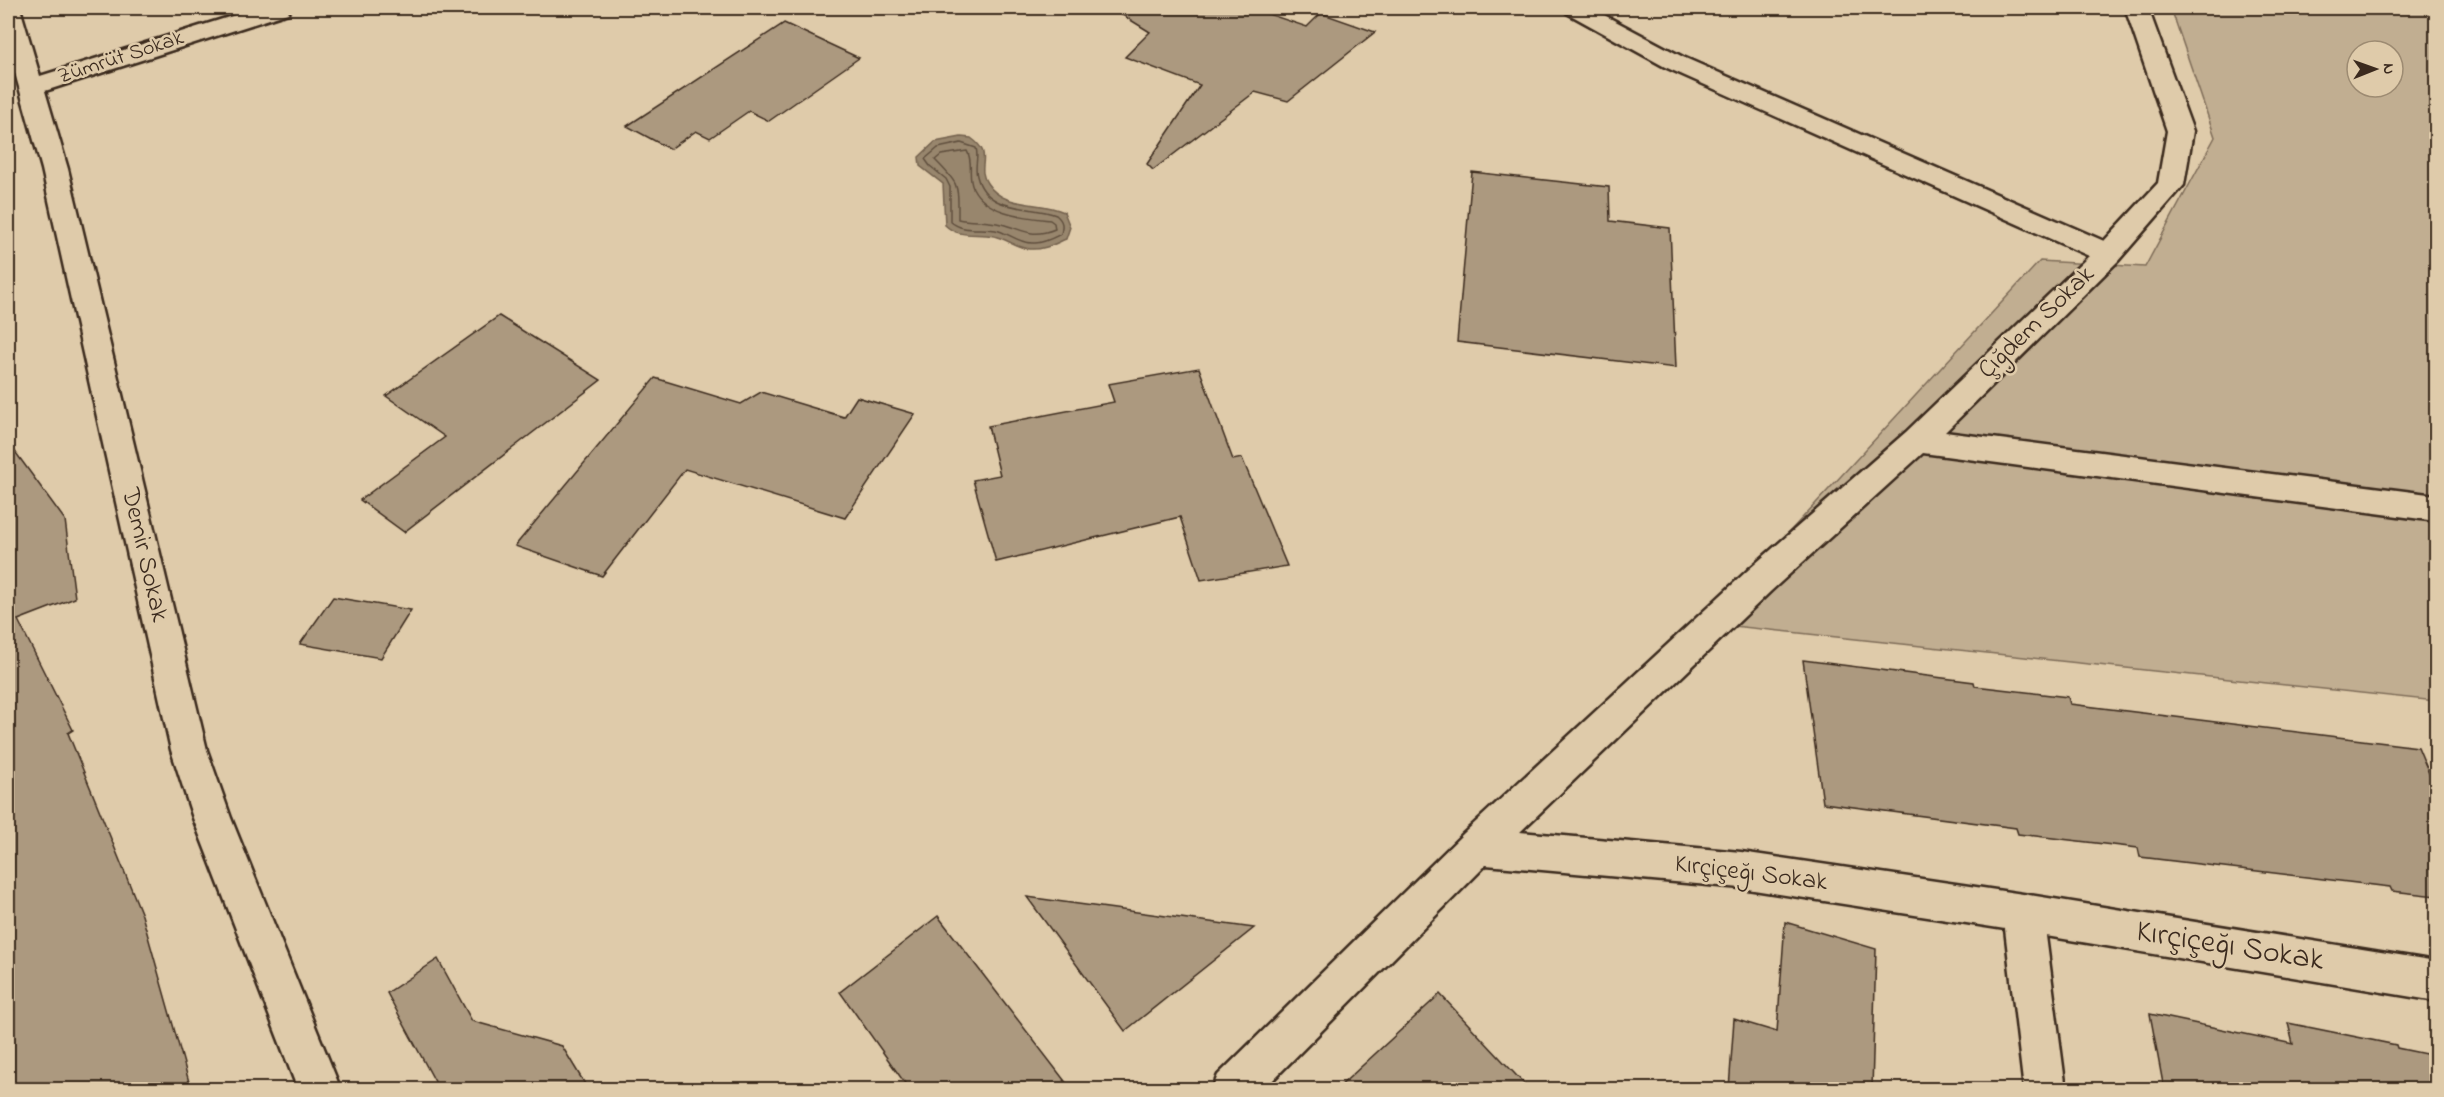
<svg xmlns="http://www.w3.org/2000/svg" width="2444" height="1097" viewBox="0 0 2444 1097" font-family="'Indie Flower',sans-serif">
<rect width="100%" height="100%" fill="#dfcbaa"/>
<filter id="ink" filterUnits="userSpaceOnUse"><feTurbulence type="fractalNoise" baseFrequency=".0167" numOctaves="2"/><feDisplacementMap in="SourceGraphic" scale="12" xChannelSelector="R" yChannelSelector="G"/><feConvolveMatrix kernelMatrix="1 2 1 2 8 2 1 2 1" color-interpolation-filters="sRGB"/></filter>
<g filter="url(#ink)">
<!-- green -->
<path fill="#c1ae91" stroke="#7e6c58" stroke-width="1.5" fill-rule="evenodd" d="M2171,8H2436V701L1705,623L2040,261L2145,267L2215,137ZM2357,51H2393V87H2357Z"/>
<!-- water -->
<path fill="#98866d" stroke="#73614d" stroke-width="1.5" d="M961,137L971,138C995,155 975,165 987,183C1004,210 1040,200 1064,212L1070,227L1066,239C1054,244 1044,250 1030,249C1017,248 1007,239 994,236C976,232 959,239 945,225L943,184L920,166L919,157L935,142Z"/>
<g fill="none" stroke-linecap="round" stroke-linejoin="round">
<!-- shore -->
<g stroke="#604f3e" stroke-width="1.5">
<path d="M961,143L976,148C979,157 974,166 977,176C986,213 1029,205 1056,215C1063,221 1063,225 1061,234C1053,238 1044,243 1035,243C1022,244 1011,235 999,231C983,226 964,234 950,221V187L946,179L930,166L925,159L938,148Z"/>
<path d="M967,151C974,163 967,175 973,188C986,214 1025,217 1050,220L1054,223L1055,229C1030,239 1023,229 1001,224C987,220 972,222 958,219C958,184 960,185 935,160L941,155Z"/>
</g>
</g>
<!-- building -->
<g fill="#ac997f" stroke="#3b2a1e" stroke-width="1.5">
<path d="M1111,8H1250L1307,27L1321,13L1375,32L1288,101L1255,92L1153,170L1147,164L1200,85L1125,57L1150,32Z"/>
<path d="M784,23L859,58L769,121L749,111L710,138L696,131L670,149L627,126Z"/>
<path d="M1472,172L1609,187L1610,221L1670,228L1676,368L1457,342Z"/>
<path d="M499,316L601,380L404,532L360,500L445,437L386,396Z"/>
<path d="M1199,368L1233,460L1242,458L1287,566L1201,580L1180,517L996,562L973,480L1000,475L988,426L1114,402L1108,384Z"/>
<path d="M655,378L741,404L761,392L844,417L857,397L915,414L845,518L685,469L602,576L515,546Z"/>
<path d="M8,442L65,520L75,598L18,620L73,730L68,733L142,915L191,1089H8Z"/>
<path d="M333,597L411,610L381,658L300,644Z"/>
<path d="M1803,660L1974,682L1975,686L2068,697L2070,704L2418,747L2436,790V896L2392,891L2390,887L2140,857L2138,848L2018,834L2016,828L1823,803Z"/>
<path d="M1027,897L1254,928L1125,1031Z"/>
<path d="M938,916L1071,1089H909L840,992Z"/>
<path d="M1785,922L1876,949L1872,1089H1729L1734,1019L1777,1032Z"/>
<path d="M438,959L472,1021L562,1046L588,1089H439L387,993Z"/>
<path d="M1440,994L1529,1089H1337Z"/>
<path d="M2150,1014L2293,1044L2288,1023L2396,1045L2397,1048L2436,1056V1089H2164Z"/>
</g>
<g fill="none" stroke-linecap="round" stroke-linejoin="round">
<defs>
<g id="minor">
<path d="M8,8H20L40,76L258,8H292L288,13L45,91L68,169L207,750L231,818L341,1090H298L193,818L171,750L42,169L8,48Z"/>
<path d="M1564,8H1591L1683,57L2104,241L2158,183L2167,131L2125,8H2148L2193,131L2184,185L2118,261L1945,432L2436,495V521L1923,453L1771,591L1520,832L1741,852L2023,894L2436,961V1001L2046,936L2066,1090H2024L2005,929L1741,888L1486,865L1263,1090H1212L1218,1075L1464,833L1747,571L1906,432L2089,256L1665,67L1567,13Z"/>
</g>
</defs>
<!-- minor casing -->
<use href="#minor" stroke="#3b2a1e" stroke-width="5"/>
<!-- minor -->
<use href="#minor" fill="#dfcbaa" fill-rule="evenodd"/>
</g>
</g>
<g text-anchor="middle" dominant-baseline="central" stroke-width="5" stroke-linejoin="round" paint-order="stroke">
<!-- far-street labels -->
<g font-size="22" fill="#3b2a1e" stroke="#dfcbaa">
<text transform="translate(121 58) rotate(-18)">Zümrüt Sokak</text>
</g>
<!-- street labels -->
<g font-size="26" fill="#3b2a1e" stroke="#dfcbaa">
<text transform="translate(2037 323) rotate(-44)">Çığdem Sokak</text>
<text transform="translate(144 555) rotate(77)">Demir Sokak</text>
<text transform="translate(1751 874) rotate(7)">Kırçiçeğı Sokak</text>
</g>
<!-- near-street labels -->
<g font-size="32" fill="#3b2a1e" stroke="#dfcbaa">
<text transform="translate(2230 947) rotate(9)">Kırçiçeğı Sokak</text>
</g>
</g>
<!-- margin -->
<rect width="2444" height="1097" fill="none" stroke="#dfcbaa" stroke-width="30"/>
<rect x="15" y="15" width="2414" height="1067" fill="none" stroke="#3b2a1e" stroke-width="2" filter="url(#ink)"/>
<!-- north arrow -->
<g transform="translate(2375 69) rotate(89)"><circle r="28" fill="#dfcbaa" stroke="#9d8b72" stroke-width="1.5"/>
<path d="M0-4.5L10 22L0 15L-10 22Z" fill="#3b2a1e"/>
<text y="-9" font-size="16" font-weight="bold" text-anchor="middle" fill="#3b2a1e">N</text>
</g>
</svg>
